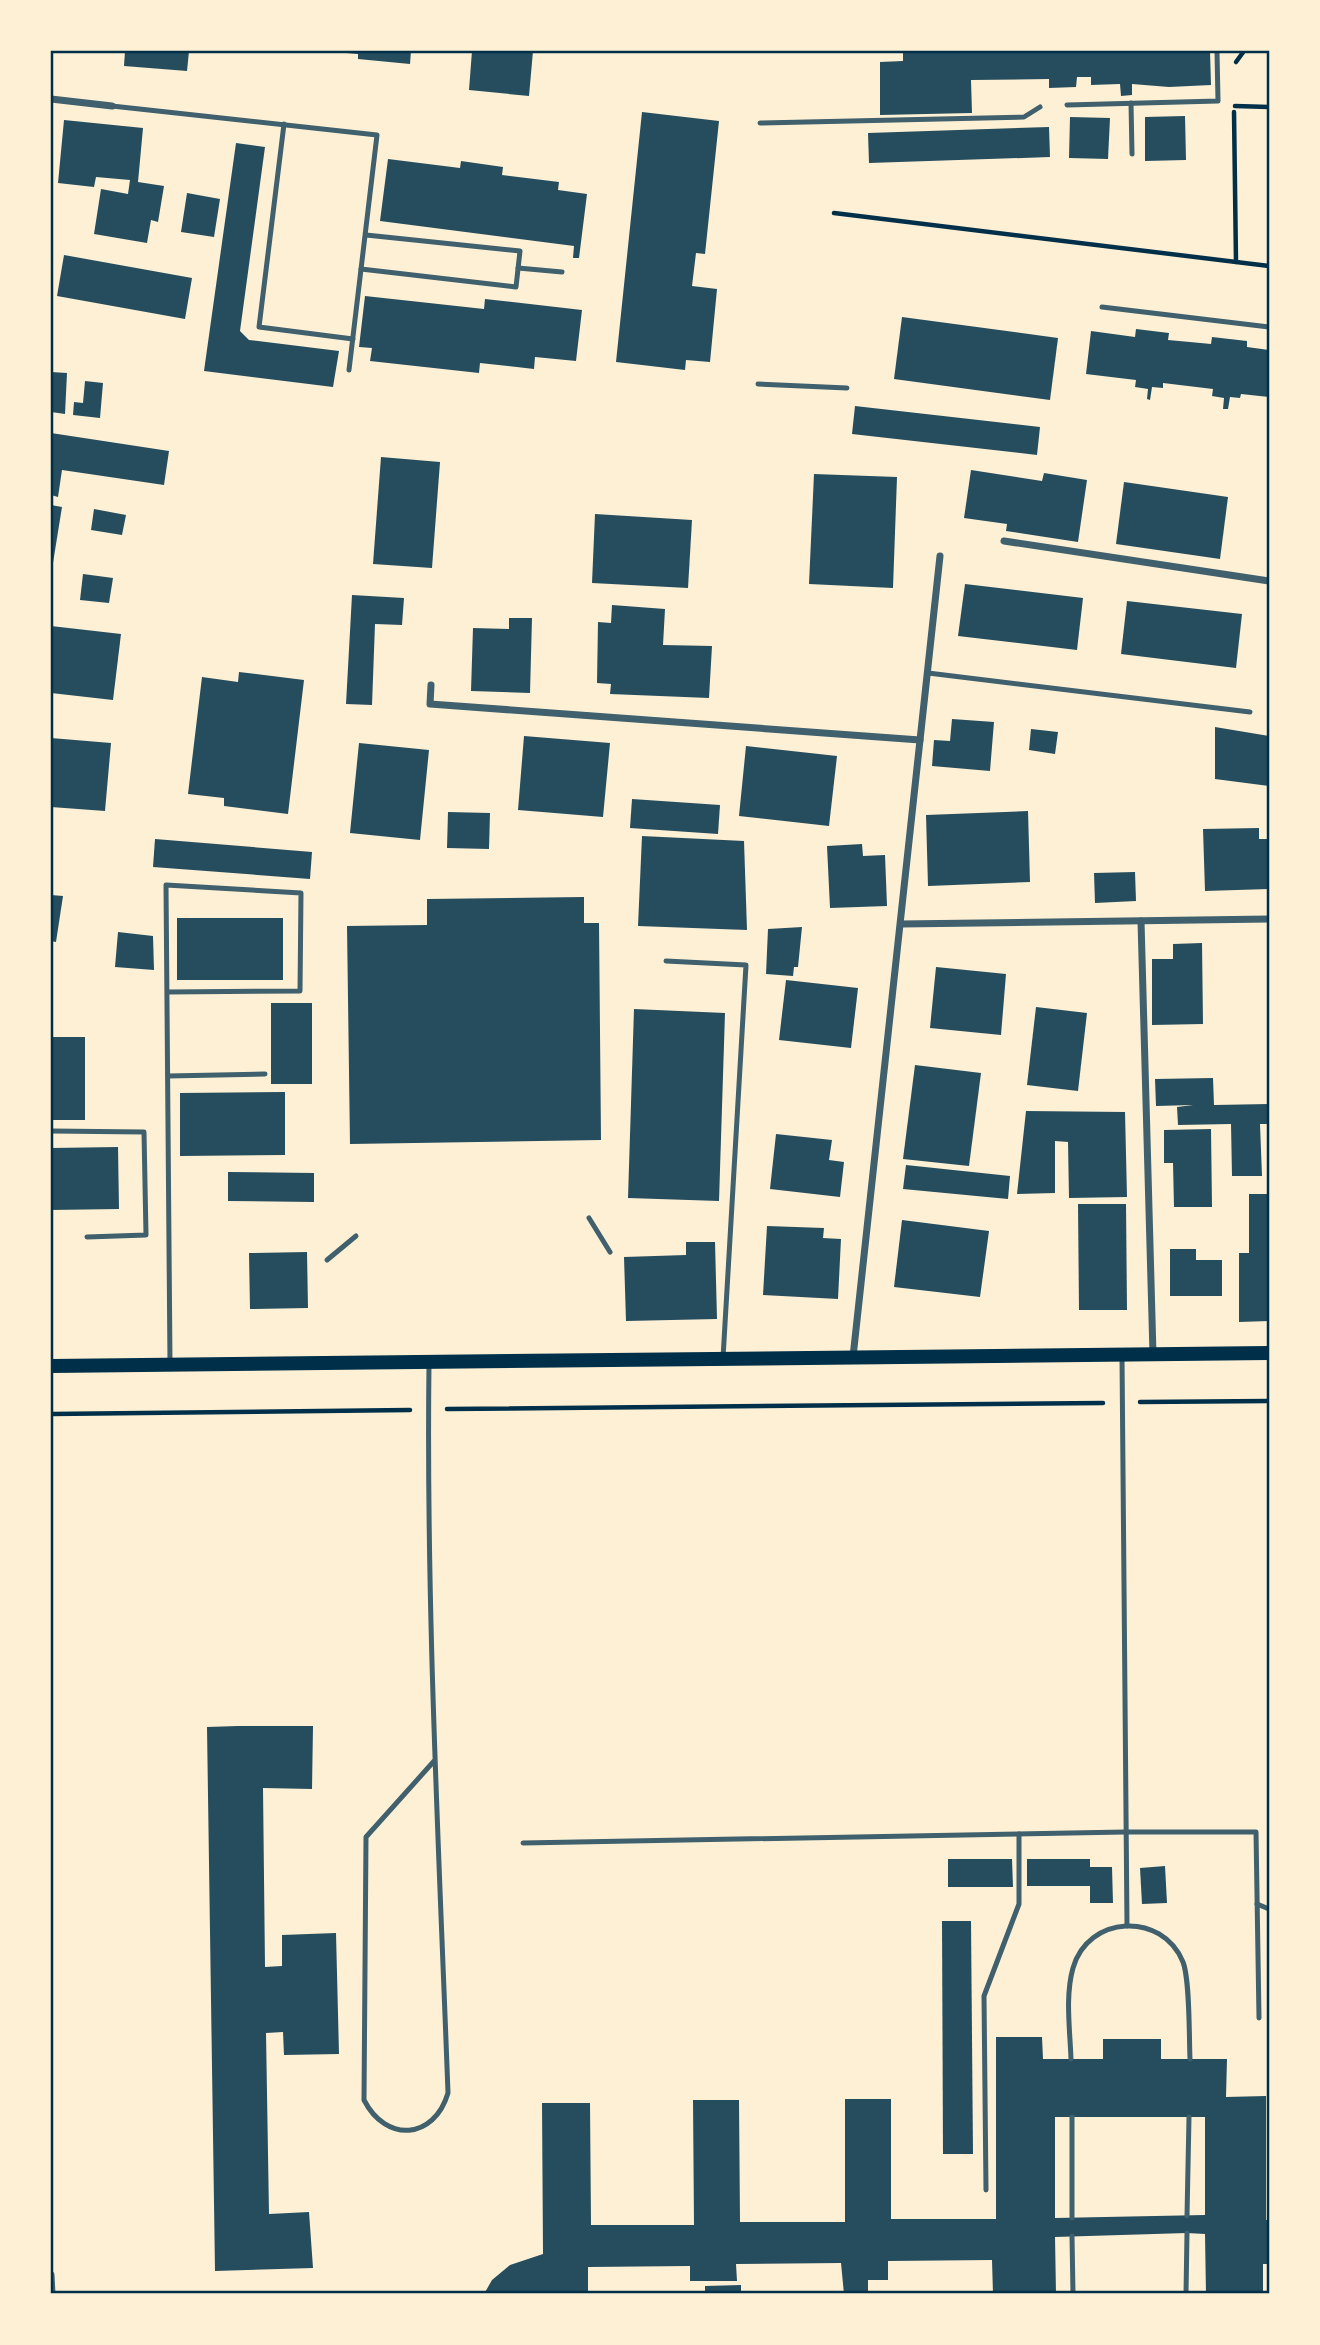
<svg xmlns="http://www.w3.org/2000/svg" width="1320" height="2345" viewBox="0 0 1320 2345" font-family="Figtree,sans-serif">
<rect width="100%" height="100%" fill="#fdf0d5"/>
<!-- building -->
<g fill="#264d5e" fill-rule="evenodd">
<path d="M125,51H189L187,71L124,66Z"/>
<path d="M346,51H411L410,64L358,59V54L346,53Z"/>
<path d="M472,51H533L529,96L469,90Z"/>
<path d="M903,51H1210L1211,85L1169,87L1132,84V95L1121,96L1120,84L1091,85V77H1077L1076,87L1049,88V79L971,80L972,113L880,115V62L903,61Z"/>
<path d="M642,112L719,121L705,254L696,253L692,286L717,289L710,362L686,360L685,370L616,362Z"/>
<path d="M1185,116L1186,160L1145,161V117Z"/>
<path d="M1070,117L1110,118L1108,159L1069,158Z"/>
<path d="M64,120L143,128L138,182L164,186L158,222L151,220L147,243L94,234L101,189L128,194L130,180L96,177L94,187L58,183Z"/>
<path d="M1049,127L1050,157L869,163L868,133Z"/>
<path d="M236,143L265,147L240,331L249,340L339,351L333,387L204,371Z"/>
<path d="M388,159L460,168L461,161L503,167L502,175L559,182L558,190L587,194L579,258H573L574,246L380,221Z"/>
<path d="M187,193L220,199L214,237L181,232Z"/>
<path d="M64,255L192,278L185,319L57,296Z"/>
<path d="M365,296L484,309L485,299L582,310L576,361L535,357L534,369L480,363L479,373L370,361L372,348L359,347Z"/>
<path d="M902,317L1058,338L1050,400L894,379Z"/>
<path d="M1136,329L1169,333L1168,340L1190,342L1211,344L1212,337L1247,341V347L1269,350V397L1241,394L1240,398L1230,397L1228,409H1223L1224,398L1212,396L1213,389L1163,383V388L1152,387L1150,400L1147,399L1148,389L1135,387L1136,380L1086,374L1091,331L1135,337Z"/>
<path d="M51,372L67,373L65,414L51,412Z"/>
<path d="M85,381L103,383L100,418L73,415L74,402L83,403Z"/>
<path d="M855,406L1040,427L1037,455L852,434Z"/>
<path d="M51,433L169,451L164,485L62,470L58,497L51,495Z"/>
<path d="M381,457L440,462L432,568L373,564Z"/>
<path d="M971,470L1042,481L1044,473L1087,480L1078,542L1006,531L1007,524L964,518Z"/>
<path d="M814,474L897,477L893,588L809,584Z"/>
<path d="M1124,482L1228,497L1220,559L1116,544Z"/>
<path d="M51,505L62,507L52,569H51Z"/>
<path d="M94,509L126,515L122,535L91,530Z"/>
<path d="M595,514L692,520L688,588L592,583Z"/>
<path d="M83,574L113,578L109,603L80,600Z"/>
<path d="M965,584L1083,598L1077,650L958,636Z"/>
<path d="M352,595L404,598L402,625L375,624L372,705L346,704Z"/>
<path d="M1127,601L1242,614L1236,668L1121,654Z"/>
<path d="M612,605L665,609L663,645L712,646L709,698L610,694L611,684L597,683L598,622L611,623Z"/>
<path d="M509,618H532L530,693L471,691L473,628L509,629Z"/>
<path d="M51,626L121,634L113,700L51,693Z"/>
<path d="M239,672L304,680L288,814L224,806V798L188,794L202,677L238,682Z"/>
<path d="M952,719L994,722L990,771L932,766L934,740L950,741Z"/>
<path d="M1215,727L1269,736V786L1215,779Z"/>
<path d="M1031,729L1058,732L1055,754L1029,750Z"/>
<path d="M524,736L610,743L603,817L518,810Z"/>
<path d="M51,738L111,743L105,811L51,807Z"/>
<path d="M359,743L429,750L420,840L350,833Z"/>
<path d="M746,746L837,756L829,826L739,816Z"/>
<path d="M632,799L720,805L718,834L630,828Z"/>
<path d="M1028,811L1030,882L928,886L926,815Z"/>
<path d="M448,812L490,813L489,849L447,848Z"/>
<path d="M1259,828V839H1269V889L1205,891L1203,829Z"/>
<path d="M642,836L744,841L747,930L638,926Z"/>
<path d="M155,839L312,852L310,879L153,867Z"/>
<path d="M862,844L863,856L885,855L887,906L830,908L827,846Z"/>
<path d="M1135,872L1136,901L1095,903L1094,873Z"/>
<path d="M51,895L63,896L56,942L51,941Z"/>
<path d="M584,897V923H599L601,1140L350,1144L347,926L427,925V899Z"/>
<rect x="177" y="918" width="106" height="62"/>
<path d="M802,927L798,967H794L793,976L766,974L768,929Z"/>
<path d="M118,932L153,936L154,970L115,967Z"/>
<path d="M1202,943L1203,1024L1152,1025V959H1173V944Z"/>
<path d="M936,967L1006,974L1001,1035L930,1028Z"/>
<path d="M786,980L858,988L851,1048L779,1040Z"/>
<rect x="271" y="1003" width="41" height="81"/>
<path d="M1036,1007L1087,1013L1078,1091L1027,1085Z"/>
<path d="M634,1009L725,1013L719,1201L628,1198Z"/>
<rect x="51" y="1037" width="34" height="83"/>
<path d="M915,1065L981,1073L969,1166L903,1159Z"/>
<path d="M1213,1078L1214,1105L1269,1104V1124H1260L1262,1176H1232L1231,1124L1178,1125L1177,1107L1193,1105L1156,1106L1155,1079Z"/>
<path d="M285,1092V1155L180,1156V1093Z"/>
<path d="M1026,1111L1125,1112L1127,1197L1069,1198L1068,1142L1055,1141V1193L1017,1194Z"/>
<path d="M1211,1129L1212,1207H1174L1173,1163H1164V1130Z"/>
<path d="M776,1134L832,1140L829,1160L844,1162L840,1197L770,1189Z"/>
<path d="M118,1147L119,1209L51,1210V1148Z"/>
<path d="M906,1165L1010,1176L1008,1199L903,1189Z"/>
<path d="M228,1172L314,1173V1202L228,1201Z"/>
<path d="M1249,1194H1269V1321L1239,1322V1253H1249Z"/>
<path d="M1078,1204H1126L1127,1310H1079Z"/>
<path d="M902,1220L989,1231L980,1297L894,1287Z"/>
<path d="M767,1226L824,1228L823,1238L841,1239L838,1299L763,1295Z"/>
<path d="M686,1242H715L717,1319L626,1321L624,1257L686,1255Z"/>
<path d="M1170,1249H1196V1260H1222V1296H1170Z"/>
<path d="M307,1252L308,1308L250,1309L249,1253Z"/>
<path d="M238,1726H313L312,1789L263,1788L265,1967L282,1966V1935L336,1933L339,2054L284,2055L283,2032L266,2033L269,2214L309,2212L313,2268L215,2271L207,1727Z"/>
<path d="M948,1859H1012L1013,1887H948Z"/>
<path d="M1027,1859H1090V1867H1112L1113,1903H1090V1886H1027Z"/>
<path d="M1165,1866L1167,1903L1142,1904L1140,1868Z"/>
<path d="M942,1921H971L973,2154H943Z"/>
<path d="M996,2037H1042L1043,2059H1103V2039H1161V2059H1227L1226,2097L1266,2096V2220H1269V2264H1263V2294H1206L1205,2234L1187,2233L1055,2237L1056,2294H993L992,2260L888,2261V2280H868V2294H844L841,2263L736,2264L737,2281H690V2266L588,2267V2294H484L492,2280L510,2265L543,2254L542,2103H590L591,2225H694L693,2100H739L740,2222H845V2099H891V2219H996ZM1055,2117H1205V2215L1055,2218Z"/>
<path d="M741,2285V2294H705V2286Z"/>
</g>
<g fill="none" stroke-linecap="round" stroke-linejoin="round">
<!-- path -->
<g stroke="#003049" stroke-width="4.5">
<path d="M1236,62L1244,51"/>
<path d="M1235,106L1269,107"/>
<path d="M1234,112L1236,262"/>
<path d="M834,213L1269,266"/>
<path d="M1140,1402L1269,1401"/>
<path d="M447,1409L1103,1403"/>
<path d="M51,1414L410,1410"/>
</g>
<!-- service -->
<g stroke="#3f606c" stroke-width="5">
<path d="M1131,103L1132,154"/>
<path d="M1067,105L1218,101L1217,51"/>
<path d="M112,106L377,135L349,370"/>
<path d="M760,123L1024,117L1040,107"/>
<path d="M284,124L259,327L353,339"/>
<path d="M518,268L562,272"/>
<path d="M361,269L516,287L520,251L366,235"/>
<path d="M1102,307L1269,327"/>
<path d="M758,384L847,388"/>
<path d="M928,673L1250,712"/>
<path d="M666,961L746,965L723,1358"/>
<path d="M168,992L300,991L301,893L166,885L170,1364"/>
<path d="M168,1076L265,1074"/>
<path d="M51,1131L144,1132L146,1235L87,1237"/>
<path d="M589,1218L610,1252"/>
<path d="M327,1260L356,1236"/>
<path d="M1122,1357L1127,1926"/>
<path d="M429,1363C426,1606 439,1850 448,2093C434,2140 386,2143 364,2100L366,1837L435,1760"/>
<path d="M523,1843L1125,1832H1256L1259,2018"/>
<path d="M1257,1904L1269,1909"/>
<path d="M1071,2059C1070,2030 1065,1996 1073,1968C1088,1915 1162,1911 1183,1962C1190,1980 1189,2037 1190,2059"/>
<path d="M1072,2117V2218"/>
<path d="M986,2190L984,1996L1019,1904V1834"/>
<path d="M1187,2216L1189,2117"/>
<path d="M1072,2236L1073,2294"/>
<path d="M1186,2294L1187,2233"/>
</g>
<!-- minor -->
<g stroke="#3f606c" stroke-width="7">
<path d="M51,99L112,106"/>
<path d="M1004,541L1269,581"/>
<path d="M431,685L430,704L920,740"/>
<path d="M1141,921L1153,1354"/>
<path d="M901,924L1269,919"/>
<path d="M853,1357L940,556"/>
<path d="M51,2275L52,2294"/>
</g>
<!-- secondary -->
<path stroke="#003049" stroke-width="14" d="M51,1366L1269,1353"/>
</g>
<!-- border -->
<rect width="1320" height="2345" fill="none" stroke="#fdf0d5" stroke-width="105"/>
<rect x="52" y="52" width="1216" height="2240" fill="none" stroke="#003049" stroke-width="2.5"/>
</svg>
